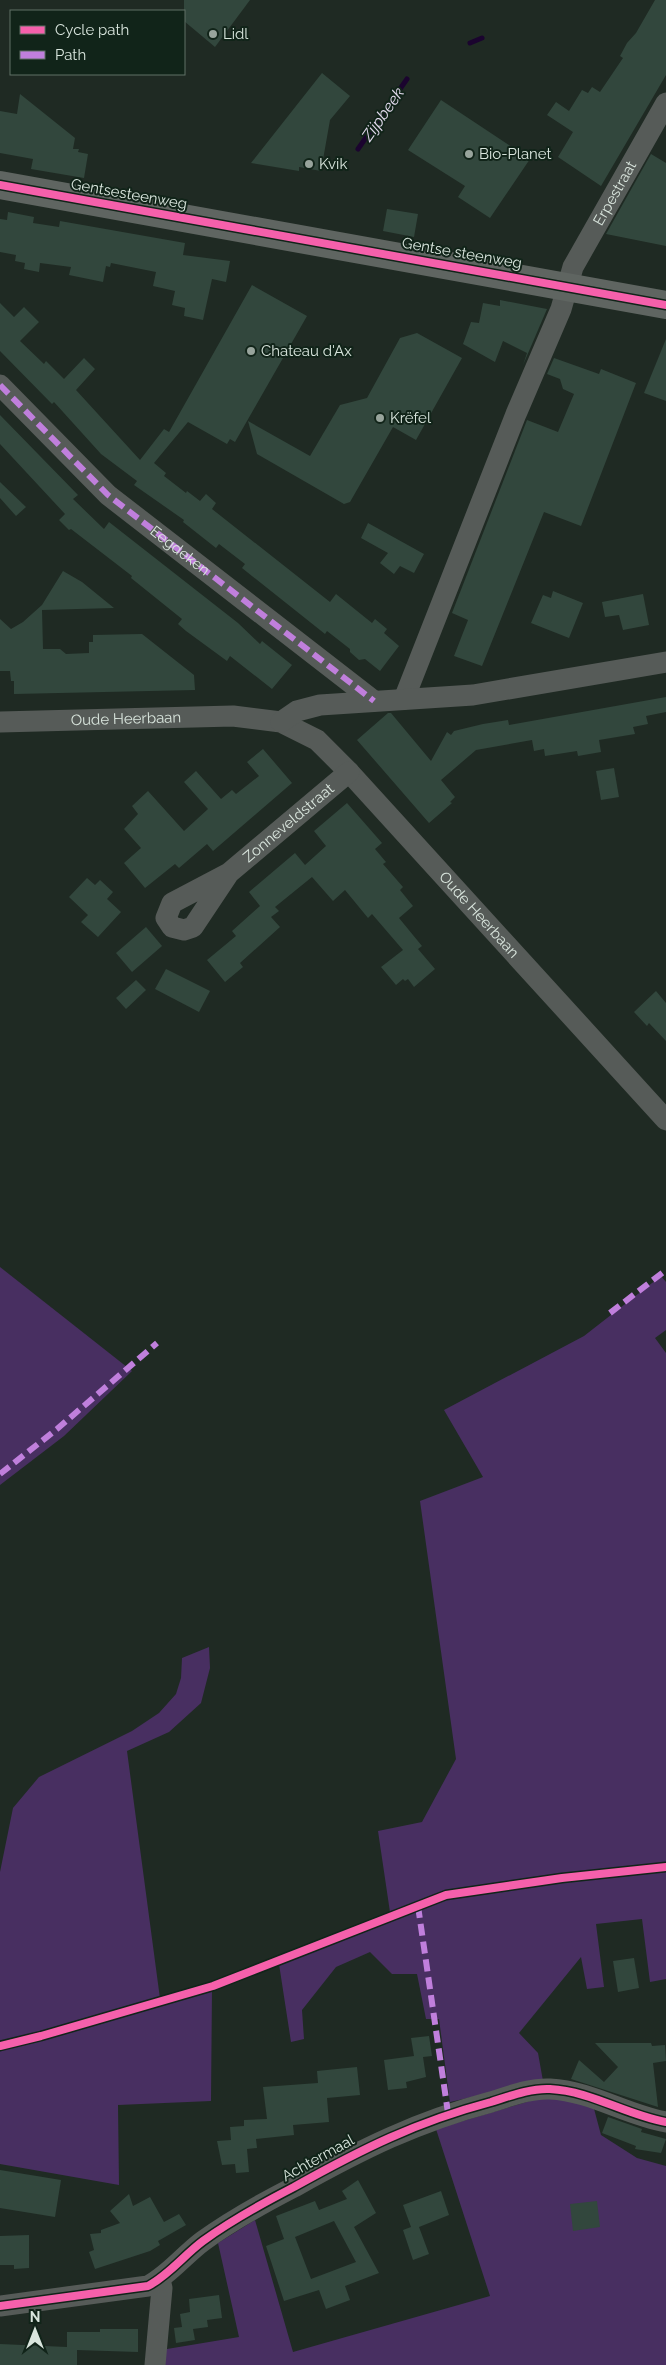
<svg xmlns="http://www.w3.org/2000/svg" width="666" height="2365" viewBox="0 0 666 2365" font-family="Raleway,sans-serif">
<rect width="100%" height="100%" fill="#1f2a23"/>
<!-- green -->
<g fill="#482f61">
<path d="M0,1267L132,1371L64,1436L0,1485Z"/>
<path d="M661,1276L666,1282V1330L655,1338L666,1353V1979L650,1982L642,1919L596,1924L604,1987L587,1989L581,1957L519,2033L538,2053L543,2081L450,2102L439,2019H426L417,1974H392L370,1952L336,1967L302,2010L304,2039L291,2042L279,1964L391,1919L378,1831L422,1822L456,1759L420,1501L483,1477L444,1410L584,1336Z"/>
<path d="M209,1647L210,1668L201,1703L169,1732L127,1751L161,2006L212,1989L211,2101L118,2105L119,2185L0,2164V1872L13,1808L39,1777L132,1731L159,1713L176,1694L181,1678L182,1658Z"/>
<path d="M563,2097L593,2105L601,2135L637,2158L666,2166V2365H159L161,2350L239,2337L218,2243L255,2220L293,2352L490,2296L436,2129L540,2098Z"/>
</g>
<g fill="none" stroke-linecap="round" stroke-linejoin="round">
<!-- stream -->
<g stroke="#1b042f" stroke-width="5">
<path d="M470,43L482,38"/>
<path d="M358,149L407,79"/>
</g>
</g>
<!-- building -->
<g fill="#32473d" fill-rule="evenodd">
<path d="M184,0H250L215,47L184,21Z"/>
<path d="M655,0H666V75L601,186L558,157L573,132L547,115L556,102L569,111L582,90L588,93L592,87L600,92L623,58L620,56L627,43L636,33Z"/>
<path d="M322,73L350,96L330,120L321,171L299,167V171L251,163Z"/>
<path d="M20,94L75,138L73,149H79L78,152L88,154L84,178L31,169L33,159L0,153V111L17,114Z"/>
<path d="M441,100L530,159L490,218L458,197L465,186L408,150Z"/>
<path d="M651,154L666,163V246L606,234Z"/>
<path d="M387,209L418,214L414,237L383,231Z"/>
<path d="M8,212L34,217L33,223L59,227L60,221L185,243L183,255L230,261L226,282L212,279L203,320L184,316L185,308L172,305L175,291L153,286L156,272L111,263L110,267L106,266L103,282L69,275L71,267L40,263L39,272L24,269L25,263L15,261L16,255L0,252V219L7,220Z"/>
<path d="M252,285L307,316L235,442L230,439L227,444L188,422L154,463L166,473L164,476L186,493L187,491L200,501L206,494L216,503L212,509L330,602L336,594L372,623L375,619L387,629L384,633L399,646L380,671L365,659L359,660L350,652V649L327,631L325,634L242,568L245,564L219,544L216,548L183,522L184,520L134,485L137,481L101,454L54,402L52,404L0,351V303L14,317L24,307L39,322L20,341L44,364L46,361L64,379L84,358L95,369L76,390L140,460L164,429L169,432Z"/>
<path d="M500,300L547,309L523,365L527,353L503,341L495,362L463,344L471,322L479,323L483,303L500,306Z"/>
<path d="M417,333L462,358L416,440L393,427L350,502L344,504L257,454L248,421L310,456L340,405L367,398L400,338Z"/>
<path d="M666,339V401L644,393Z"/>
<path d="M554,358L599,374L601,369L636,383L581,526L544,512L482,666L454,656L468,620L452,613L527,420L558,432L574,394L563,389L560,379L547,374Z"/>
<path d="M0,415L78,495L73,499L104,529L109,522L238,623L260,644L262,641L292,665L272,689L230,656L227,661L186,631L178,624L182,619L131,578L132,576L71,529L69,530L59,520L65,514L0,444Z"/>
<path d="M0,482L26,507L16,516L0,498Z"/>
<path d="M368,523L424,554L414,573L400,566L394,574L380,563L388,553L361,538Z"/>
<path d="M63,571L82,582L114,608L42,610L43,649H60L66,654L89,653V642H93V635L142,634L194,675L195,690L14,694V681H11L10,671H0V619L11,629L23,622L42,605Z"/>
<path d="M553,591L583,603L569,638L531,623L543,595L551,598Z"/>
<path d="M643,594L649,625L623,630L619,615L605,617L602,602Z"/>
<path d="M666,697V712L646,716L648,724L633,727L635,734L599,740L601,752L578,756L577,751L545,756L544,749L534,751L532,740L476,750L441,780L455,797L450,802L452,803L429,823L357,740L388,713H391L431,761L447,732L451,735L454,731L483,724L508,720L509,725Z"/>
<path d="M263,749L292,783L213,851L207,844L179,868L175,864L145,888L124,863L141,848L124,829L138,814L132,806L148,791L184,831L208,809L184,782L196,771L221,799L232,790L236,794L259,776L247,762Z"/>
<path d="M614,768L619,797L601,800L596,771Z"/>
<path d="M347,803L382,843L375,849L386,862L383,864L403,887L400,890L413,906L399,918L422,946L418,949L435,969L414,987L408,979L405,981L403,979L396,985L381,967L403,950L372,914L368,918L345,890L333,901L312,877L275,907L279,911L271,917L280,927L240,963L243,967L225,982L207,960L236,936L232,931L260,906L249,892L295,853L305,865L326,846L314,831Z"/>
<path d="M87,878L95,885L100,880L113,892L107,899L121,912L98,937L81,922L88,915L69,897Z"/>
<path d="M146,927L162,946L132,972L116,953Z"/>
<path d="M166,969L210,991L199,1012L155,989Z"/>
<path d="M136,980L146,990L126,1009L116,998Z"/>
<path d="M656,991L666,1003V1041L649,1023L647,1026L634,1012Z"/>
<path d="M634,1958L639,1988L618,1992L613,1961Z"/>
<path d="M429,2036L432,2056L423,2057L426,2077L406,2082L407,2088L388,2090L384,2060L414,2056L411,2038Z"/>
<path d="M595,2043H651L652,2046L665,2045L666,2061L653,2063L658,2107L571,2079L579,2060L604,2082L618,2067Z"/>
<path d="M357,2067L360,2095L327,2098L329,2122L293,2125L294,2135L256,2139L257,2148L247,2149L249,2172L236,2173L235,2164L222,2165L217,2141L231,2140L230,2127L244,2126V2120L267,2119L263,2087L318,2083L317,2071Z"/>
<path d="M608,2117L642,2129L641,2132L666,2139L661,2153L635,2149L636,2146L602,2133Z"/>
<path d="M0,2170L61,2180L55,2217L0,2208Z"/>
<path d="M358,2180L376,2213L354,2227L379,2273L345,2286L350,2300L326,2309L319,2290L284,2301L266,2246L284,2239L276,2216L315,2201L319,2210L347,2199L342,2191ZM334,2221L356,2262L311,2279L295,2237Z"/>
<path d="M441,2191L449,2215L419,2227L429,2254L413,2260L403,2230L411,2227L403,2205Z"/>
<path d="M129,2194L133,2206L150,2197L164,2222L179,2214L186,2225L158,2241L160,2245L150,2251L95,2269L89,2252L94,2250L90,2234L101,2233V2230L120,2223L110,2211Z"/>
<path d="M597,2201L600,2227L573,2231L570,2204Z"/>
<path d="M29,2235V2268L14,2269V2265H0V2236Z"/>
<path d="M219,2295L222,2318L207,2320L208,2327L193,2329L195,2340L176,2343L174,2328L182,2327L180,2314L190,2312L189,2299Z"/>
<path d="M100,2329H138V2352L77,2350V2365H0V2344L67,2347V2332H100Z"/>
</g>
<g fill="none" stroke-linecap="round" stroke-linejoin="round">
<!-- minor -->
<g stroke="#565b58" stroke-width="21">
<path id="s1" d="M0,385L108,495L374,701"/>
<path id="s2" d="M404,699L516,414L561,309L573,267L666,103"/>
<path id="s3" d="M0,722L233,716L281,722L317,740L349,772L666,1120"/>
<path d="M281,722L297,711L320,705L473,695L666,662"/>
<path id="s4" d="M229,873L172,903L166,918L172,927L184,930L193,927L229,873L349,772"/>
<path d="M0,2306L148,2286C169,2275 184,2255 203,2241C232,2220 263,2203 294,2187C362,2149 416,2122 491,2102C510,2096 531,2088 550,2089C591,2091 626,2115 666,2122"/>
<path d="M155,2365L162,2288L160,2280"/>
</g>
<!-- major -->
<path stroke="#5f6561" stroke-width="28" d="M0,185L666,305"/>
<!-- quiet -->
<g stroke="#c07fdc" stroke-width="6" stroke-dasharray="12 6" stroke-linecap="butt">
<path d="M0,385L108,495L374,701"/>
<path d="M610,1313L666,1270"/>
<path d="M0,1474L57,1429L157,1343"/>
<path d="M418,1906L448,2113"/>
</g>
<defs>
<g id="cycleway">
<path d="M0,185L666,305"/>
<path d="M0,2046L41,2036L213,1986L446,1895L562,1878L666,1867"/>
<path d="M0,2306L148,2286C169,2275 184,2255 203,2241C232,2220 263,2203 294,2187C362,2149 416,2122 491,2102C510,2096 531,2088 550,2089C591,2091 626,2115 666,2122"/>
</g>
</defs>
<!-- cycleway casing -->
<use href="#cycleway" stroke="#112419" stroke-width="11"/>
<!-- cycleway -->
<use href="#cycleway" stroke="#f560ab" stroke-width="8"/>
</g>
<!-- markers -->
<g fill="#98a49c" stroke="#112419" stroke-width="2">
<circle cx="213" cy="34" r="5"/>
<circle cx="469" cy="154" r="5"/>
<circle cx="309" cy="164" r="5"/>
<circle cx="251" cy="351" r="5"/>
<circle cx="380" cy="418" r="5"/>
</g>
<g text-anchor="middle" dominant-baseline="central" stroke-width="4" stroke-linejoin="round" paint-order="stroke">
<!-- poi labels -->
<g font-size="15" fill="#d9e5dd" stroke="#112419" text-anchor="start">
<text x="223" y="34">Lidl</text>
<text x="479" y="154">Bio-Planet</text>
<text x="319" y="164">Kvik</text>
<text x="261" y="351">Chateau d'Ax</text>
<text x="390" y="418">Krëfel</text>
</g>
<!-- street labels -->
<g font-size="15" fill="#d9e5dd" stroke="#112419">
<text stroke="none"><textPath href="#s2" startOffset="549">Erpestraat</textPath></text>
<text transform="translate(129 194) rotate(10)">Gentsesteenweg</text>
<text transform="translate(462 253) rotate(10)">Gentse steenweg</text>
<text stroke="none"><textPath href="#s1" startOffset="245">Eegdeken</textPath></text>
<text stroke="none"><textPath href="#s3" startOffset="126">Oude Heerbaan</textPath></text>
<text stroke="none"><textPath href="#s4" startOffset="256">Zonneveldstraat</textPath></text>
<text stroke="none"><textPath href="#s3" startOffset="560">Oude Heerbaan</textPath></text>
<text transform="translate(318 2158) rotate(-29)">Achtermaal</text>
</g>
<!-- water labels -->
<g font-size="16" font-style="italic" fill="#e4dbef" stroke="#112419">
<text transform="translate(383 114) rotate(-55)">Zijpbeek</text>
</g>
</g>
<!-- legend -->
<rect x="10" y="10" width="175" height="65" fill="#112419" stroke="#617167"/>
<rect x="20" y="26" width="25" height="8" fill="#f560ab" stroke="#617167"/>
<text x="55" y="35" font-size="15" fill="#d9e5dd">Cycle path</text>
<rect x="20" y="51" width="25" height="8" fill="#c07fdc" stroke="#617167"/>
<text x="55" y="60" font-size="15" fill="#d9e5dd">Path</text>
<!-- north arrow -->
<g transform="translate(35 2330)" stroke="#112419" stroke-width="4" paint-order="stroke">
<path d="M0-4L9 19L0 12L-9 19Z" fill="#d9e5dd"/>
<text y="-8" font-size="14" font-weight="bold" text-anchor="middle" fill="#d9e5dd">N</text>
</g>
</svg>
